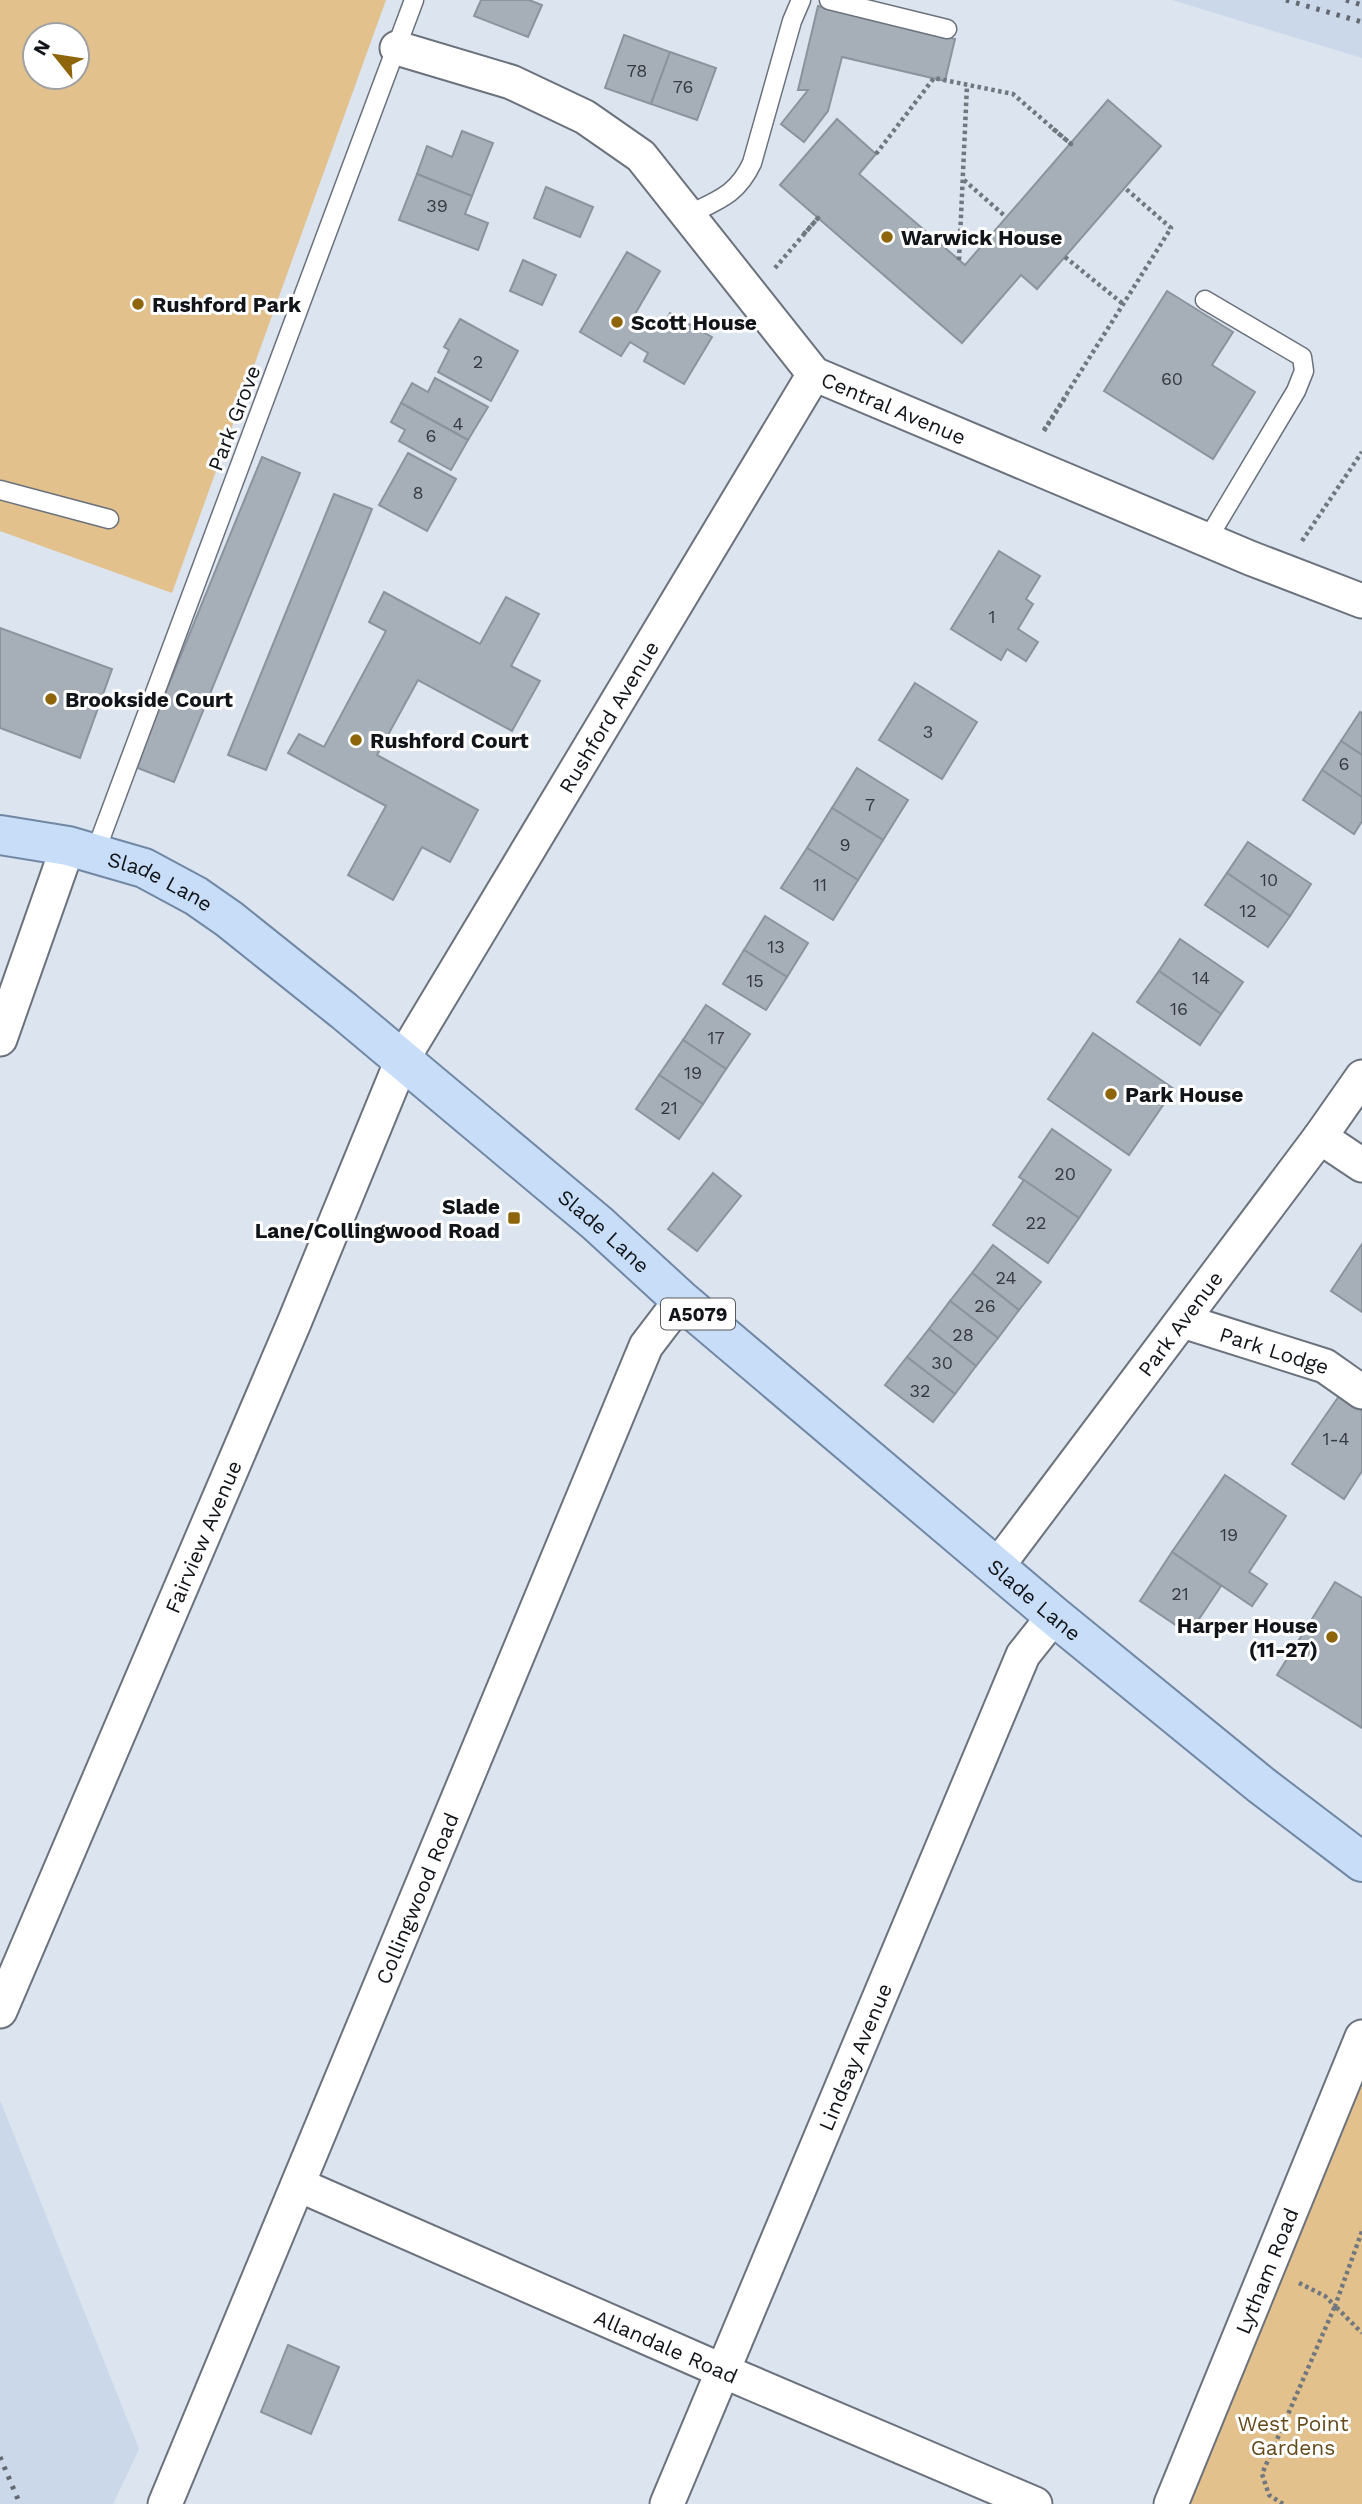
<svg xmlns="http://www.w3.org/2000/svg" width="1362" height="2504" viewBox="0 0 1362 2504" font-family="'Work Sans',sans-serif">
<rect width="100%" height="100%" fill="#dbe4ef"/>
<!-- built -->
<g fill="#cad8e9">
<path d="M1172,0H1362V58Z"/>
<path d="M0,2100L139,2449L113,2504H0Z"/>
</g>
<!-- green -->
<g fill="#e2c18d" fill-rule="evenodd">
<path d="M0,0H386L172,593L0,531ZM35,35H77V77H35Z"/>
<path d="M1362,2085V2504H1190Z"/>
</g>
<!-- building -->
<g fill="#a6aeb8" stroke="#8b939d" stroke-width="2">
<path d="M481,0H529L542,5L528,37L474,16Z"/>
<path d="M818,6L955,39L945,81L842,57L828,111L804,142L781,124L808,90H798Z"/>
<path d="M624,35L670,52L651,104L605,88Z"/>
<path d="M670,52L716,68L697,120L651,104Z"/>
<path d="M1108,100L1161,146L1037,289L1021,275L962,343L780,185L837,119L876,154L859,174L965,265Z"/>
<path d="M462,131L493,143L472,196L417,174L427,146L452,157Z"/>
<path d="M417,174L472,196L465,214L488,223L478,250L399,220Z"/>
<path d="M546,187L593,207L580,237L534,218Z"/>
<path d="M627,252L660,271L635,314L661,329L670,313L712,337L684,384L644,361L648,353L630,342L621,356L580,332Z"/>
<path d="M523,260L556,275L542,305L510,291Z"/>
<path d="M1167,291L1233,332L1212,365L1255,392L1213,459L1104,391Z"/>
<path d="M460,319L518,351L491,401L438,372L449,350L444,347Z"/>
<path d="M435,378L488,407L468,440L401,403L412,383L428,392Z"/>
<path d="M401,403L468,440L451,470L399,441L405,430L391,422Z"/>
<path d="M408,453L456,479L427,531L379,505Z"/>
<path d="M262,457L300,473L174,782L135,767Z"/>
<path d="M334,494L372,509L266,770L228,755Z"/>
<path d="M999,551L1040,576L1026,599L1033,604L1018,629L1038,642L1026,661L1007,649L1001,660L951,629Z"/>
<path d="M384,592L480,644L506,597L539,614L511,666L540,681L512,731L418,680L377,755L478,810L450,862L422,847L393,900L348,875L386,806L288,753L299,734L324,747L386,631L369,622Z"/>
<path d="M0,628L112,669L80,758L0,728Z"/>
<path d="M915,683L977,722L942,779L879,740Z"/>
<path d="M1360,712L1362,713V755L1341,741Z"/>
<path d="M1341,741L1362,755V797L1322,770Z"/>
<path d="M857,768L908,800L883,840L832,808Z"/>
<path d="M1322,770L1362,797V821L1354,834L1303,800Z"/>
<path d="M832,808L883,840L858,880L807,848Z"/>
<path d="M1248,842L1311,884L1290,916L1227,873Z"/>
<path d="M807,848L858,880L833,920L781,888Z"/>
<path d="M1227,873L1290,916L1268,947L1205,905Z"/>
<path d="M765,916L808,943L787,977L744,950Z"/>
<path d="M1180,939L1243,982L1221,1014L1159,971Z"/>
<path d="M744,950L787,977L766,1010L723,984Z"/>
<path d="M1159,971L1221,1014L1200,1045L1137,1002Z"/>
<path d="M706,1005L750,1034L726,1069L683,1040Z"/>
<path d="M1093,1033L1174,1089L1129,1155L1048,1099Z"/>
<path d="M683,1040L726,1069L703,1104L659,1075Z"/>
<path d="M659,1075L703,1104L679,1139L636,1109Z"/>
<path d="M1052,1129L1111,1170L1079,1218L1019,1177Z"/>
<path d="M713,1173L741,1196L697,1251L668,1229Z"/>
<path d="M1024,1180L1079,1218L1048,1263L993,1225Z"/>
<path d="M1362,1244V1312L1331,1291Z"/>
<path d="M993,1245L1041,1282L1019,1310L972,1273Z"/>
<path d="M972,1273L1019,1310L998,1338L950,1301Z"/>
<path d="M950,1301L998,1338L976,1366L929,1329Z"/>
<path d="M929,1329L976,1366L955,1394L907,1357Z"/>
<path d="M907,1357L955,1394L933,1422L885,1385Z"/>
<path d="M1339,1396L1362,1411V1471L1344,1499L1292,1464Z"/>
<path d="M1225,1475L1286,1516L1249,1572L1267,1584L1252,1606L1172,1552Z"/>
<path d="M1172,1552L1221,1586L1189,1634L1140,1601Z"/>
<path d="M1335,1582L1362,1598V1728L1277,1675Z"/>
<path d="M288,2345L339,2367L311,2434L261,2412Z"/>
</g>
<g fill="none" stroke-linecap="round" stroke-linejoin="round">
<defs>
<g id="lane">
<path d="M829,0L947,29"/>
<path d="M688,215C718,200 737,195 752,163L792,21L801,0"/>
<path d="M1205,300L1302,357L1304,371L1296,391L1207,540"/>
<path d="M0,490L109,519"/>
<path d="M95,853L414,0"/>
</g>
<g id="street">
<path id="s1" d="M397,48L511,82L585,117L641,156L814,374L1250,558L1362,601"/>
<path d="M0,1039L68,846"/>
<path d="M1320,1137L1362,1165"/>
<path id="s2" d="M1183,1321L1325,1366L1362,1392"/>
<path id="s3" d="M996,1568L1320,1137L1362,1077"/>
<path id="s4" d="M0,2011L294,1323L402,1060L814,374"/>
<path id="s5" d="M299,2185L723,2371L1035,2504"/>
<path id="s6" d="M165,2504L646,1346L681,1300"/>
<path id="s7" d="M667,2504L1023,1655L1054,1616"/>
<path id="s8" d="M1171,2504L1362,2037"/>
</g>
<g id="primary">
<path id="s9" d="M0,835L68,846L144,868L196,896L229,919L344,1011L597,1223L681,1300L1054,1616L1261,1785L1362,1862"/>
</g>
</defs>
<!-- lane casing -->
<use href="#lane" stroke="#6b727c" stroke-width="21"/>
<!-- street casing -->
<use href="#street" stroke="#6b727c" stroke-width="37"/>
<!-- primary casing -->
<use href="#primary" stroke="#7188a5" stroke-width="42"/>
<!-- path -->
<g stroke="#71777e" stroke-width="4.5" stroke-dasharray="3.5 3.5" stroke-linecap="butt">
<path d="M876,154L934,78L1013,94L1071,144L1053,129"/>
<path d="M964,180L1006,217"/>
<path d="M1065,257L1123,304"/>
<path d="M959,260L967,85"/>
<path d="M775,268L818,218L802,236"/>
<path d="M1044,430L1171,228L1125,188"/>
<path d="M1044,431L1067,395"/>
<path d="M1302,541L1362,452"/>
<path d="M1299,2283L1325,2296L1335,2306L1362,2231"/>
<path d="M1283,2504L1269,2495L1262,2474L1335,2306L1362,2333"/>
</g>
<!-- lane -->
<use href="#lane" stroke="#fff" stroke-width="18"/>
<!-- street -->
<use href="#street" stroke="#fff" stroke-width="33"/>
<!-- primary -->
<use href="#primary" stroke="#c8ddf7" stroke-width="38"/>
<!-- rail -->
<g stroke="#636970" stroke-width="5" stroke-dasharray="3.5 7" stroke-linecap="butt">
<path d="M1286,0L1362,22"/>
<path d="M1346,0L1362,5"/>
<path d="M0,2457L20,2504"/>
</g>
</g>
<!-- markers -->
<g fill="#8e650a" stroke="#fff" stroke-width="2.5">
<circle cx="887" cy="237" r="7"/>
<circle cx="138" cy="304" r="7"/>
<circle cx="617" cy="322" r="7"/>
<circle cx="51" cy="699" r="7"/>
<circle cx="356" cy="740" r="7"/>
<circle cx="1111" cy="1094" r="7"/>
<rect x="507" y="1211" width="14" height="14" rx="3.5"/>
<circle cx="1332" cy="1637" r="7"/>
</g>
<g text-anchor="middle" dominant-baseline="central" stroke-width="6" stroke-linejoin="round" paint-order="stroke">
<!-- number labels -->
<g font-size="18" fill="#363a40">
<text x="637" y="70">78</text>
<text x="683" y="86">76</text>
<text x="437" y="205">39</text>
<text x="478" y="361">2</text>
<text x="1172" y="378">60</text>
<text x="458" y="423">4</text>
<text x="431" y="435">6</text>
<text x="418" y="492">8</text>
<text x="992" y="616">1</text>
<text x="928" y="731">3</text>
<text x="1344" y="763">6</text>
<text x="870" y="804">7</text>
<text x="845" y="844">9</text>
<text x="1269" y="879">10</text>
<text x="820" y="884">11</text>
<text x="1248" y="910">12</text>
<text x="776" y="946">13</text>
<text x="1201" y="977">14</text>
<text x="755" y="980">15</text>
<text x="1179" y="1008">16</text>
<text x="716" y="1037">17</text>
<text x="693" y="1072">19</text>
<text x="669" y="1107">21</text>
<text x="1065" y="1173">20</text>
<text x="1036" y="1222">22</text>
<text x="1006" y="1277">24</text>
<text x="985" y="1305">26</text>
<text x="963" y="1334">28</text>
<text x="942" y="1362">30</text>
<text x="920" y="1390">32</text>
<text x="1336" y="1438">1-4</text>
<text x="1229" y="1534">19</text>
<text x="1180" y="1593">21</text>
</g>
<!-- shield labels -->
<rect fill="#fff" stroke="#585a5d" stroke-width="2" x="661" y="1298.5" width="74" height="31" rx="5"/>
<g font-size="19" font-weight="bold" fill="#111418">
<text x="698" y="1314">A5079</text>
</g>
<!-- poi labels -->
<g font-size="21" font-weight="bold" fill="#111418" stroke="#fff" text-anchor="start">
<text x="901" y="237">Warwick House</text>
<text x="152" y="304">Rushford Park</text>
<text x="631" y="322">Scott House</text>
<text x="65" y="699">Brookside Court</text>
<text x="370" y="740">Rushford Court</text>
<text x="1125" y="1094">Park House</text>
<text x="500" y="1206" text-anchor="end">Slade<tspan x="500" dy="24">Lane/Collingwood Road</tspan></text>
<text x="1318" y="1625" text-anchor="end">Harper House<tspan x="1318" dy="24">(11-27)</tspan></text>
</g>
<!-- street labels -->
<g font-size="21" fill="#111418" stroke="#fff">
<text stroke="none"><textPath href="#s1" startOffset="634">Central Avenue</textPath></text>
<text transform="translate(234 418) rotate(-69)">Park Grove</text>
<text stroke="none"><textPath href="#s4" startOffset="1433">Rushford Avenue</textPath></text>
<text stroke="none"><textPath href="#s9" startOffset="168">Slade Lane</textPath></text>
<text stroke="none"><textPath href="#s9" startOffset="735">Slade Lane</textPath></text>
<text stroke="none"><textPath href="#s3" startOffset="306">Park Avenue</textPath></text>
<text stroke="none"><textPath href="#s2" startOffset="96">Park Lodge</textPath></text>
<text stroke="none"><textPath href="#s4" startOffset="516">Fairview Avenue</textPath></text>
<text stroke="none"><textPath href="#s9" startOffset="1302">Slade Lane</textPath></text>
<text stroke="none"><textPath href="#s6" startOffset="656">Collingwood Road</textPath></text>
<text stroke="none"><textPath href="#s7" startOffset="485">Lindsay Avenue</textPath></text>
<text stroke="none"><textPath href="#s8" startOffset="252">Lytham Road</textPath></text>
<text stroke="none"><textPath href="#s5" startOffset="401">Allandale Road</textPath></text>
</g>
<!-- park labels -->
<g font-size="21" fill="#654a1a" stroke="#fff">
<text x="1293" y="2423">West Point<tspan x="1293" dy="24">Gardens</tspan></text>
</g>
</g>
<!-- north arrow -->
<g transform="translate(56 56) rotate(300)"><circle r="33" fill="#ffffff" stroke="#a0a1a3" stroke-width="2"/>
<path d="M0-5L12 26L0 18L-12 26Z" fill="#8e650a"/>
<text y="-10" font-size="19" font-weight="bold" text-anchor="middle" fill="#111418">N</text>
</g>
</svg>
